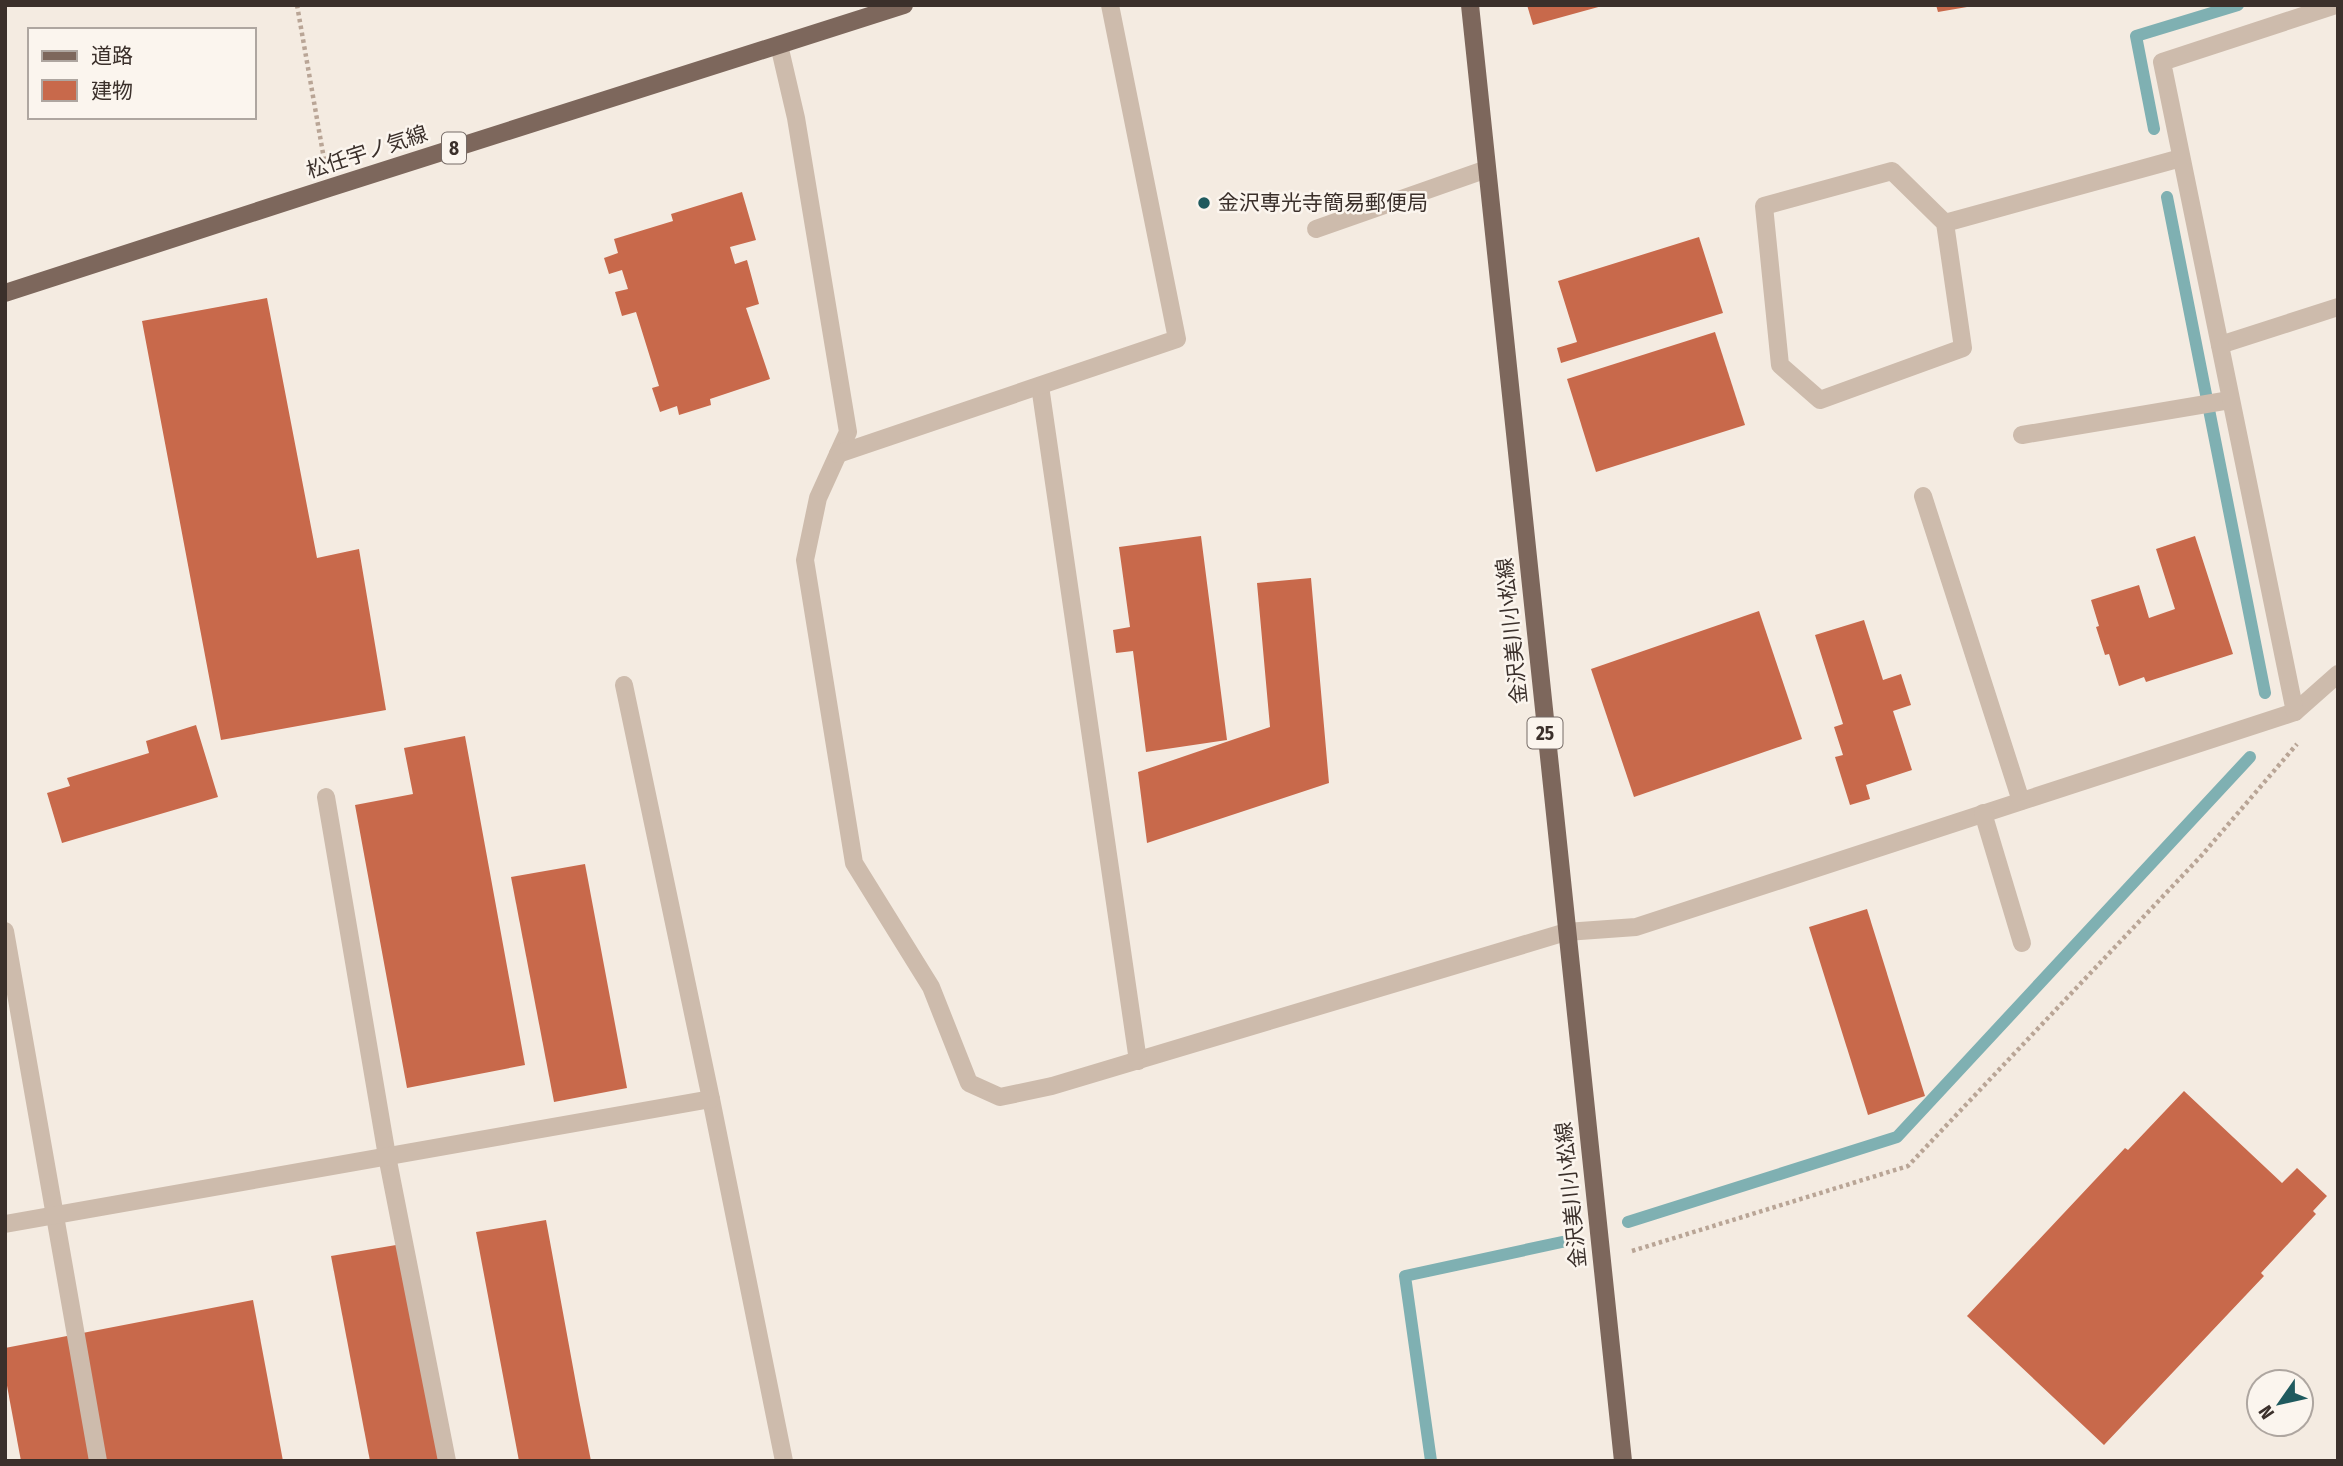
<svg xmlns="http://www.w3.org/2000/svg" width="2343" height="1466" viewBox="0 0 2343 1466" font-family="'Fira Sans Condensed','Noto Sans JP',sans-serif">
<rect width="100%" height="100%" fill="#f4ebe1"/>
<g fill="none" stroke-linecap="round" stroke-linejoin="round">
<!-- stream -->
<g stroke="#7fb0b2" stroke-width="12">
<path d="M2154,129L2136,36L2238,5"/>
<path d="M2167,197L2265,693"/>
<path d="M1628,1222L1897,1137L2250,757"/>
<path d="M1431,1461L1405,1276L1562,1242"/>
</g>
</g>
<!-- building -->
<g fill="#c8694b">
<path d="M1527,5H1602V6L1533,25Z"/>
<path d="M1936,5H1967V7L1938,12Z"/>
<path d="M742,192L756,240L730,247L735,264L747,260L759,304L746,308L770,379L710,399L711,405L679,415L677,406L660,412L652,388L659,386L636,312L622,316L615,292L628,289L622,270L609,274L604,258L618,253L614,239L673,221L671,214Z"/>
<path d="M1699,237L1723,313L1561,363L1557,348L1577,342L1558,281Z"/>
<path d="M267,298L317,558L359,549L386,710L221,740L142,321Z"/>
<path d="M1715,332L1745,425L1596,472L1567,379Z"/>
<path d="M1201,536L1227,740L1146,752L1133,651L1116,653L1113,630L1130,627L1119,547Z"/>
<path d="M2195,536L2233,654L2146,682L2144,677L2119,686L2109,654L2105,655L2096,627L2099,626L2091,600L2139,585L2149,618L2175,609L2156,549Z"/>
<path d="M1311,578L1329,783L1147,843L1138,772L1270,727L1257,583Z"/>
<path d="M1759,611L1802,739L1634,797L1591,669Z"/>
<path d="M1864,620L1883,680L1901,674L1911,705L1893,711L1912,770L1866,785L1870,799L1850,805L1835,757L1843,755L1834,727L1843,724L1815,635Z"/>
<path d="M196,725L218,797L62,843L47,793L70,786L67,778L149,753L146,741Z"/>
<path d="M465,736L525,1065L407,1088L355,805L413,794L404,748Z"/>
<path d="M585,864L627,1088L554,1102L511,877Z"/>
<path d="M1867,909L1925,1096L1868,1115L1809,927Z"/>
<path d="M2184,1091L2282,1183L2297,1168L2327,1196L2313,1211L2316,1214L2261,1273L2264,1276L2104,1445L1967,1316L2125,1148L2128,1150Z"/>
<path d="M546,1220L579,1400L591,1461H519L476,1232Z"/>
<path d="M408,1243L446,1461H370L331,1256Z"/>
<path d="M253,1300L283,1461H21L5,1375V1348Z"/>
</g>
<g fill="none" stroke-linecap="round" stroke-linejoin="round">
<!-- path -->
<g stroke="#b9a596" stroke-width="4.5" stroke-dasharray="3.5 3.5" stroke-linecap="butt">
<path d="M297,5L324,159"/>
<path d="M1632,1251L1908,1166L2202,855L2297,744"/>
</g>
<!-- street -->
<g stroke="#cdbbac" stroke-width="18">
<path d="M779,45L796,118L848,432L818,498L805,560L854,863L931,987L969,1083L1000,1097L1052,1086L1566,932L1636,927L2295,712L2338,674"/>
<path d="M1945,223L1963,348L1820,400L1780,365L1764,206L1892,171L1945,223L2181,158"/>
<path d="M1316,229L1487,169"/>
<path d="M2220,345L2338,307"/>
<path d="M1040,386L1138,1061"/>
<path d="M2022,435L2230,400"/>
<path d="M838,454L1177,339L1110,5"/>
<path d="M1923,496L2021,801"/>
<path d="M624,685L711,1099L784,1461"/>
<path d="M2295,712L2162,62L2336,5"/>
<path d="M326,797L387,1156L447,1461"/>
<path d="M1983,813L2022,943"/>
<path d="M5,931L98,1461"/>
<path d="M5,1224L711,1099"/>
</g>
<!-- primary -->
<g stroke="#7d675c" stroke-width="18">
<path d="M1470,5L1623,1461"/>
<path d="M5,293L329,188L904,5"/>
</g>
</g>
<!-- markers -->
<circle fill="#1f5a5e" stroke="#fbf5ee" stroke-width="2.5" cx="1204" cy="203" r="7"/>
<g text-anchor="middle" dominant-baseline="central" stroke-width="5" stroke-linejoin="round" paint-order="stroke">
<!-- shield labels -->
<g fill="#fbf5ee" stroke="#756b66" stroke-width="2">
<rect x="442" y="132.5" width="24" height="31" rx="5"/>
<rect x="1527.5" y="717.5" width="35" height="31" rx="5"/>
</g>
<g font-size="19" font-weight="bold" fill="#3b302b">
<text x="454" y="148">8</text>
<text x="1545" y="733">25</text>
</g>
<!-- street labels -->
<g font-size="21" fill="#3b302b" stroke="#fbf5ee">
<text transform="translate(367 152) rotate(-18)">松任宇ノ気線</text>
<text transform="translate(1512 631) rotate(-96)">金沢美川小松線</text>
<text transform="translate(1571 1195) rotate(-96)">金沢美川小松線</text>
</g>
<!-- poi labels -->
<g font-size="21" fill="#3b302b" stroke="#fbf5ee" text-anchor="start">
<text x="1218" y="203">金沢専光寺簡易郵便局</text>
</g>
</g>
<!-- border -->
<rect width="2343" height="1466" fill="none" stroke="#3b302b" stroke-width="14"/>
<!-- legend -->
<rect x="28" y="28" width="228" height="91" fill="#fbf5ee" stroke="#aea6a0" stroke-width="2"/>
<rect x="42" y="51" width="35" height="10" fill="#7d675c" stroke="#aea6a0" stroke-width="2"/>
<text x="91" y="63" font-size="21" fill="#3b302b">道路</text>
<rect x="42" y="80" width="35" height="21" fill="#c8694b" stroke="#aea6a0" stroke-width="2"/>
<text x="91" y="98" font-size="21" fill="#3b302b">建物</text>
<!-- north arrow -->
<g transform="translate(2280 1403) rotate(236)"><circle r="33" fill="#fbf5ee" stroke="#aea6a0" stroke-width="2"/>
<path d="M0-5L12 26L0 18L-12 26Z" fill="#1f5a5e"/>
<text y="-10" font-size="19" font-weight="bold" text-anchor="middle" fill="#3b302b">N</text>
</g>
</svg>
